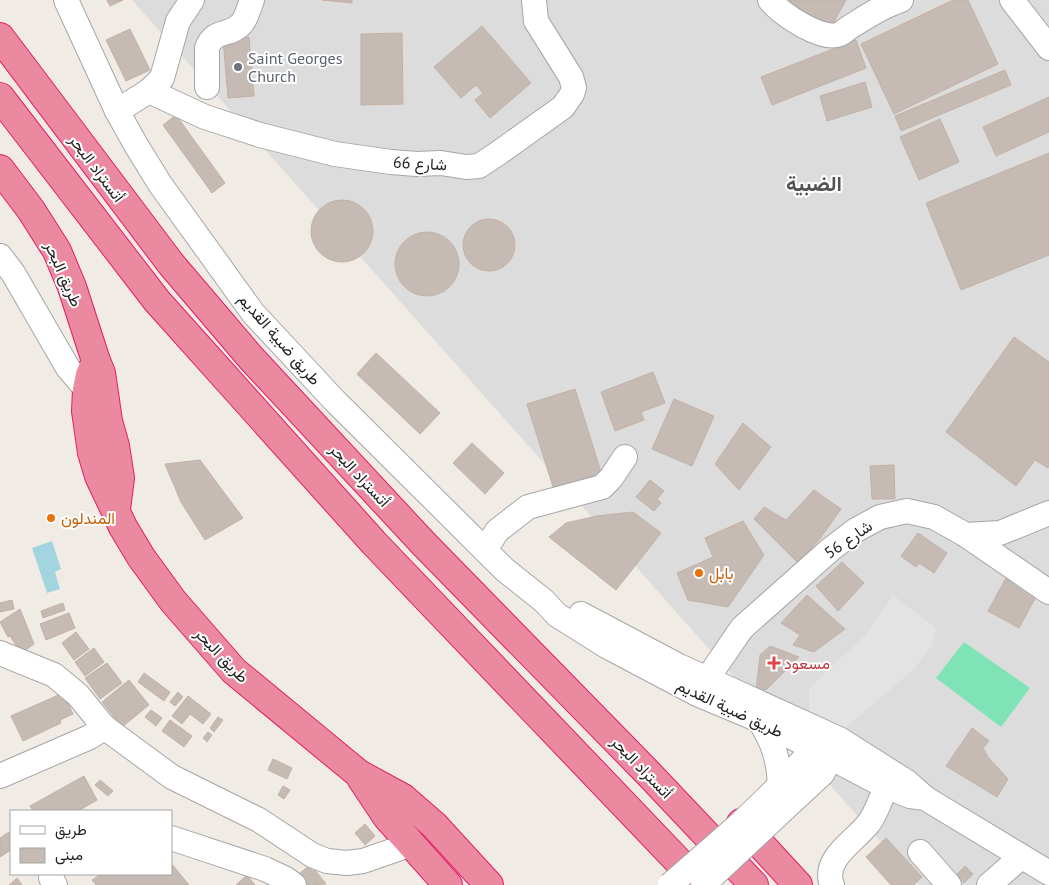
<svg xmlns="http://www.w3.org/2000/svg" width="1049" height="885" viewBox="0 0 1049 885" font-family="'PT Sans',Vazirmatn,sans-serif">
<rect width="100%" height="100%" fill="#f0ece5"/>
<!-- residential -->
<path fill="#dddcdc" d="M132,0H1049V885H919Z"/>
<!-- pitch -->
<path fill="#7fe3b7" d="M964,642L1030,688L1001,727L936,678Z"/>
<!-- parking -->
<path fill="#e3e3e3" d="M893,595L936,628L931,647L913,670L842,731L810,712L809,688L865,635Z"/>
<!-- water -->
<path fill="#a3d5e0" d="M52,541L61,569L55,572L60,589L47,593L32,548Z"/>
<!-- building -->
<g fill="#c5bbb4" stroke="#c3b1a6">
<path d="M107,0H123L110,6Z"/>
<path d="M322,0H352V3Z"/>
<path d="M778,0H846L830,29Z"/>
<path d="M953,0H968L998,64L894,114L861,44Z"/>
<path d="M482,26L531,83L490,118L475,100L483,93L476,85L461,98L434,67Z"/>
<path d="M130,29L150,70L126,81L106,40Z"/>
<path d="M402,33L403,104L361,105V34Z"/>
<path d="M249,37L254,96L228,98L223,39Z"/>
<path d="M856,40L866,68L772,105L761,77Z"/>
<path d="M1005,70L1011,85L901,131L895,116Z"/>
<path d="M865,82L872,107L827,121L820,96Z"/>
<path d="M1049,97V132L996,156L983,127Z"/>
<path d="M176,115L225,183L212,193L163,125Z"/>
<path d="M940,119L959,162L919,180L900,137Z"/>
<path d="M1049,153V255L961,290L926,203Z"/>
<circle cx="342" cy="231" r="31"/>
<circle cx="489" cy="245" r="26"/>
<circle cx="427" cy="264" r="32"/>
<path d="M1014,337L1049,362V466L1048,468L1035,460L1016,486L946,432Z"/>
<path d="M376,353L440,413L420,434L357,374Z"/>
<path d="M653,372L665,403L641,412L644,420L615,431L601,392Z"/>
<path d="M575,389L602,475L554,490L527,404Z"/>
<path d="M674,399L714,416L692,466L652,449Z"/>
<path d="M743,423L771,447L739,490L715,464Z"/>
<path d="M472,443L504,473L485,494L453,463Z"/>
<path d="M200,460L243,518L205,540L181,502L165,464Z"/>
<path d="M894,465L895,499H872L870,466Z"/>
<path d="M650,480L664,491L657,499L661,503L654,511L636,497Z"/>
<path d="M814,490L841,509L819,540L798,563L754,519L764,507L786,520Z"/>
<path d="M633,512L661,533L616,590L549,537L566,523L597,516Z"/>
<path d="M743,521L764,555L728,607L688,600L677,573L713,557L705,538Z"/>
<path d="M918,533L947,553L934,573L919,563L916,567L901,556Z"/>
<path d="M842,562L864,583L838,611L816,586Z"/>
<path d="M1006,578L1037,595L1019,628L988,611Z"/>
<path d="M807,595L845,629L814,652L793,645L800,635L781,623Z"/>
<path d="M12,600L14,609L0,612V603Z"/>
<path d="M63,603L65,610L43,618L41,611Z"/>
<path d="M20,609L34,644L23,652L21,648L19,650L10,636L8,637L0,622Z"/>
<path d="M69,613L75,628L46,640L40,624Z"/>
<path d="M76,632L89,649L74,660L62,643Z"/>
<path d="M770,646L799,657L767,689L756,691L760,655Z"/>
<path d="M94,648L104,662L85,676L75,662Z"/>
<path d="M107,663L122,683L100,699L85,678Z"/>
<path d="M144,673L170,692L164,701L138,682Z"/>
<path d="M129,680L149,705L122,727L102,702Z"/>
<path d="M178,692L183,697L175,706L170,702Z"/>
<path d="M63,693L73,714L60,720L61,723L23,741L11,716Z"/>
<path d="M188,696L211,714L203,724L190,714L182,724L172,716Z"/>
<path d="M151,710L162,718L156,726L145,717Z"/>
<path d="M218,717L223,720L214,732L210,728Z"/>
<path d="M170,720L192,736L184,747L162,731Z"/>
<path d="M972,728L989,741L983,748L988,757L1008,779L997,797L946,766Z"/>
<path d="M208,732L212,735L207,742L203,738Z"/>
<path d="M273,759L292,768L287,779L268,770Z"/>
<path d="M84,776L97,800L78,811H33L30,806Z"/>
<path d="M100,780L113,791L108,796L95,785Z"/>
<path d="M283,786L290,790L284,799L278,795Z"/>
<path d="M365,824L375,836L365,845L355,833Z"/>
<path d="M9,832L11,835V850L0,857V838Z"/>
<path d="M886,838L922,877L914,885H891L866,857Z"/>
<path d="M171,863L189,885H96L92,880L101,874H171Z"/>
<path d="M309,866L313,871L315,870L326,884L308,885L300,873Z"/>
<path d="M965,866L973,874L964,883L956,875Z"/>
<path d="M247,875L255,885H236Z"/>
<path d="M17,878L22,885H9Z"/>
</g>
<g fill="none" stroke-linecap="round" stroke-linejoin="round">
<defs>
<g id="minor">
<path d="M66,0L117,111L136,145L160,184L253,313L335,401L505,570L544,601L557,615L608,647L697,694L759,720L885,786L910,796L925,798"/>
<path d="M770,0C780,14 823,42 840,34C843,33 846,29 850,27C866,17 882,6 901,0"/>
<path d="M1012,0L1049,48"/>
<path d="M207,87V48C214,28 231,37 242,23C247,17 249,7 252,0"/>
<path d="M149,91L205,117L260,135L335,154L391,162L417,164L441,163L466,167L479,166L500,152L563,107L572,94L574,88L571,77L536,21L534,0"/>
<path d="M117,111L149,91L162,78L178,21L192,0"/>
<path d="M0,256L13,273L68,368L87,390L102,393"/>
<path d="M966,535L1000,533L1049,513"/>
<path d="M485,550L497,531L528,507L602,487L611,478L625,457"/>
<path d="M581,614L679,666L839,739L907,782L925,798L1049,873"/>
<path d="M0,653L54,675L78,695L104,727L172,777L259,820L312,855L327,861L347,863L363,861L412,844"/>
<path d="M698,692L742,628L831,549L856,530L880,517L907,511L934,517L966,535L1049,592"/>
<path d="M759,720C773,741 779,760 780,785"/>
<path d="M0,776L90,737L105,727"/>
<path d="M771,794L805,758L820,734"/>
<path d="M783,810L822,774L838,746"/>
<path d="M171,838L265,869L286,879L294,885"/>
<path d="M920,852L949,885"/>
<path d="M52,874L51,878L55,885"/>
<path d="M832,885C822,859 854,842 868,824C874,817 877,808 881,799"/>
<path d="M989,885L1021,857"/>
</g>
<g id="highway">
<path d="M0,37L171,264L251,358L423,543L647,772L754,885"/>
<path d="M0,97L157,301L374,543L701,885"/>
<path d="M0,169L31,210L57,251L72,287L96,361L101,373L108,421L115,446L120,478L116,509"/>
<path d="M96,361L90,375L87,390L86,411L92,453L99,476L123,527L141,557L173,601L234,671L359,774L403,798L434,825L489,885"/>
<path d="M361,778L387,817L448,885"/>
<path d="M741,823L798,885"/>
</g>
</defs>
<!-- minor casing -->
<use href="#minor" stroke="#a6a6a6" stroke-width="26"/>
<!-- highway casing -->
<use href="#highway" stroke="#e41d6b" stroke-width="30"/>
<!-- minor -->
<use href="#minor" stroke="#fff" stroke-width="24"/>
<!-- highway -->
<use href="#highway" stroke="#eb89a0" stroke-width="28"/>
<defs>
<g id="minor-bridge">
<path d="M670,885L741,823L771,794"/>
<path d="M703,885L783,810"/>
</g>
</defs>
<!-- minor-bridge casing -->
<use href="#minor-bridge" stroke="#a6a6a6" stroke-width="26" stroke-linecap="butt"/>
<!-- minor-bridge -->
<use href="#minor-bridge" stroke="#fff" stroke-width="24"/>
</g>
<!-- markers -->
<circle fill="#6b7280" stroke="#fff" stroke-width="2" cx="238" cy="67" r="5"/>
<g fill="#e8710a" stroke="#fff" stroke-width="2">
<circle cx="51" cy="518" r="5"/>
<circle cx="699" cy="573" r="5"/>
</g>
<path fill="#e0444e" stroke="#fff" stroke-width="2" d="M771.5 655.5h5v5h5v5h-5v5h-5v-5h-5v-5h5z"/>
<g text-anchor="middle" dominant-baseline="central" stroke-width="4" stroke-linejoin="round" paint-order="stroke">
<!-- worship labels -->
<g font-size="16" fill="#5b616d" stroke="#fff" text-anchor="start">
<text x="248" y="58">Saint Georges<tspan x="248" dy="18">Church</tspan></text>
</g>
<!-- street labels -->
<g font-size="16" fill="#1f1f1f" stroke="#fff">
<text transform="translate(420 163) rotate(3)">شارع 66</text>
<text transform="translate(97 168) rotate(53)">أتستراد البحر</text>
<text transform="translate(64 274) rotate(66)">طريق البحر</text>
<text transform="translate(280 339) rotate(49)">طريق ضبية القديم</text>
<text transform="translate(360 475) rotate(47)">أتستراد البحر</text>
<text transform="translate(848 539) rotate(-35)">شارع 56</text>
<text transform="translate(222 655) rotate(46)">طريق البحر</text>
<text transform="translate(730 708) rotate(25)">طريق ضبية القديم</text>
<text transform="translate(642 767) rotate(46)">أتستراد البحر</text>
</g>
<!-- food labels -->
<g font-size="16" fill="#c56008" stroke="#fff" text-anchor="start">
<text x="61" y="518">المندلون</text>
<text x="709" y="573">بابل</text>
</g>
<!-- health labels -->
<g font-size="16" fill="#be3a42" stroke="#fff" text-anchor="start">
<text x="784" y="663">مسعود</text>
</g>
<!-- district labels -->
<g font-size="21" font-weight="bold" fill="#525252" stroke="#fff">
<text x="814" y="183">الضبية</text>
</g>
</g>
<!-- legend -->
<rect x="10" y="810" width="162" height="65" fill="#ffffff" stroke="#a5a5a5"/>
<rect x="20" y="826" width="25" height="8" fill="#ffffff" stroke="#a5a5a5"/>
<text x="55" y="835" font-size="15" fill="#1f1f1f">طريق</text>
<rect x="20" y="848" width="25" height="15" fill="#c5bbb4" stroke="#a5a5a5"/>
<text x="55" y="860" font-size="15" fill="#1f1f1f">مبنى</text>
</svg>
